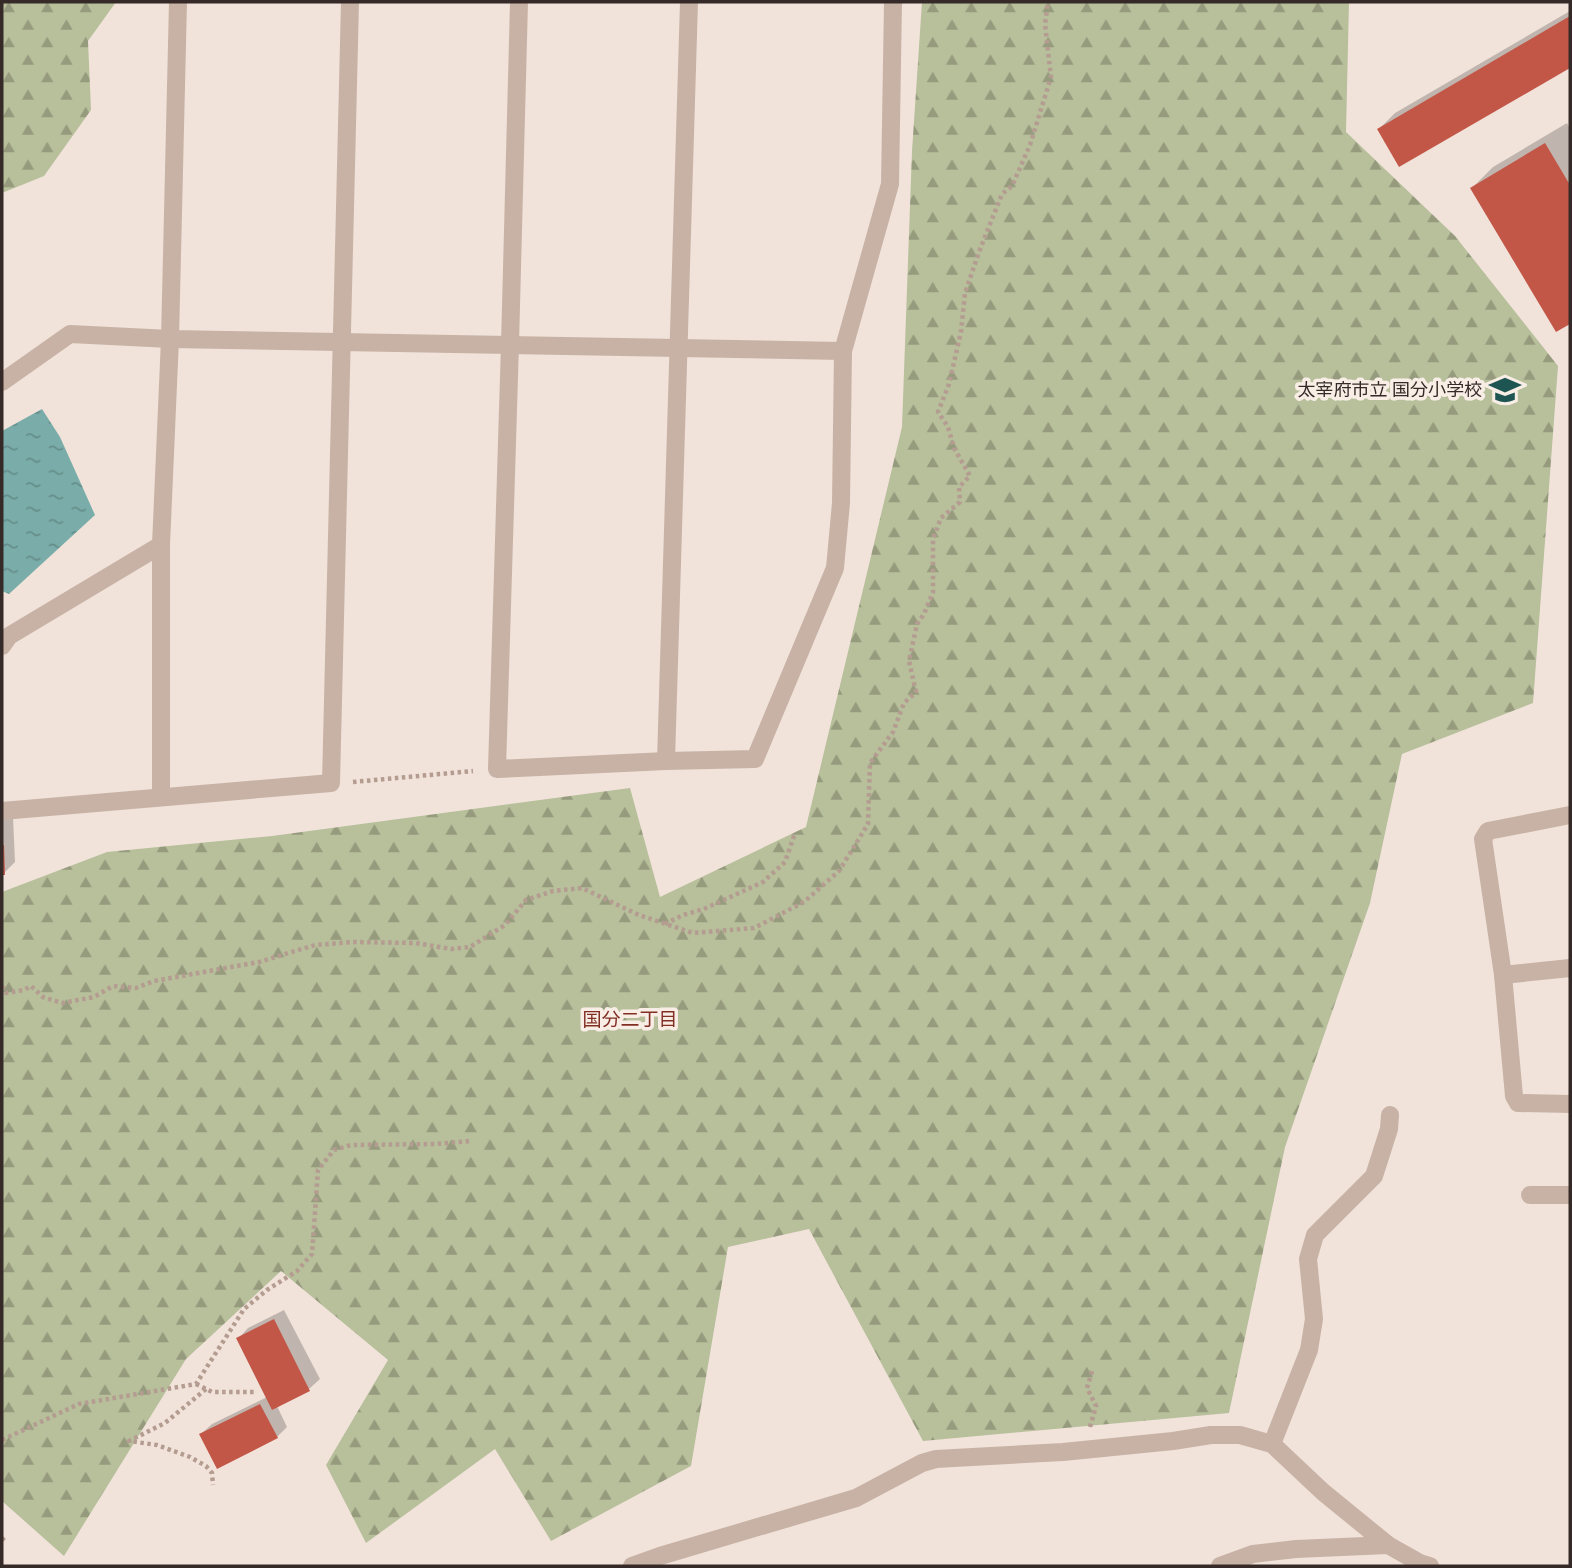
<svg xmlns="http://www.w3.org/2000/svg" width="1572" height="1568" viewBox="0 0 1572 1568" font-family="Figtree,'Noto Sans JP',sans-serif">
<defs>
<pattern id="forest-firs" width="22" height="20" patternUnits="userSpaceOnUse" patternTransform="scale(1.75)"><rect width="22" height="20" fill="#b7bf9b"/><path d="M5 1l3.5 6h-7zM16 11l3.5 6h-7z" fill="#969b7e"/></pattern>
<pattern id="water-ripples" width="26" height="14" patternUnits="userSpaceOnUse" patternTransform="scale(1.75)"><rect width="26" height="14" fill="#7aada9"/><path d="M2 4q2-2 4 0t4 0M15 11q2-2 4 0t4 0" fill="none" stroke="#658d8a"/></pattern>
</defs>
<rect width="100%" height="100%" fill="#f1e3da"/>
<!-- forest -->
<g fill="url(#forest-firs)">
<path d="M2,2H116L88,41L91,110L44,176L2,193Z"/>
<path d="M922,2H1349L1346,132L1455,236L1558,366L1533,703L1402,754L1370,903L1285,1147L1229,1413L923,1441L809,1229L728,1247L691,1466L551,1541L495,1449L366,1543L326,1465L388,1360L281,1271L186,1359L64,1556L2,1501V892L107,852L272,836L630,788L660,897L806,827L902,427L912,151Z"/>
</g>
<!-- water -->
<path fill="url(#water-ripples)" d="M42,409L60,437L95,515L9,594L2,591V431Z"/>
<!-- shadow -->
<g fill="#0003">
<path d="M1570,11V66L1400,165L1379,129L1395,113Z"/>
<path d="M1567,123L1570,129V322L1557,330L1472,188L1493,167Z"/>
<path d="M13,817L15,862L4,873H2V818Z"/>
<path d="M284,1310L320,1379L309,1389L277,1406L287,1427L277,1437L201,1434L212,1424L267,1397L238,1339L248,1328Z"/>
</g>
<!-- building -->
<g fill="#c25647">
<path d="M1570,16V68L1399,167L1377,129Z"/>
<path d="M1545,143L1570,185V324L1556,332L1470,188Z"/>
<path d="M2,845H4L5,875H2Z"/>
<path d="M274,1319L310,1391L272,1410L236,1338Z"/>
<path d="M260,1404L278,1438L217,1469L199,1434Z"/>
</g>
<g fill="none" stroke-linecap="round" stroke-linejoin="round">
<!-- path -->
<g stroke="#b49c91" stroke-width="4.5" stroke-dasharray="3.5 3.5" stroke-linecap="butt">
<path d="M353,782L473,771"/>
<path d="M665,924L683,915L704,909L763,882L785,862L795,833"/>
<path d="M2,986L6,993L24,990L31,986L43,997L62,1003L94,997L113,986L136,988L154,981L259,962L315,945L353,942L416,943L451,949L470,947L505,925L526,900L553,891L582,888L639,915L693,933L754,928L804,902L839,871L868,824L870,763L893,732L904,703L916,692L909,661L917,624L924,614L933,592V539L941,518L960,502L959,487L970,476L954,448L948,427L938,412L949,384L961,332L965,293L979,252L1002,194L1012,186L1030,145L1051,77L1045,24L1048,2"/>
<path d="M196,1384L212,1392H254"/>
<path d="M206,1389L165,1423L129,1441L157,1445L190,1457L206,1466L212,1473L213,1485"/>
<path d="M1090,1427L1096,1406L1087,1388L1093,1368"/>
<path d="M2,1440L79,1404L196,1384L244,1309L267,1290L297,1271L312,1254L318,1170L334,1150L351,1145L436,1144L470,1141"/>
<path d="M2,1538L6,1543"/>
</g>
<!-- minor -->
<g stroke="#c8b2a6" stroke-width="18">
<path d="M519,2L510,344L497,769L666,761L755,759L835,568L841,503L843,351L890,184L893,2"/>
<path d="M2,382L70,334L170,339L843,351"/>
<path d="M2,646L9,636L161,545"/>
<path d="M666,761L689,2"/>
<path d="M161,797V545L170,339L178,2"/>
<path d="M2,811L331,783L350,2"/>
<path d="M1570,815L1488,831L1483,839L1503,975L1514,1096L1518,1103L1570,1104"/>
<path d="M1503,975L1570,968"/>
<path d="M1530,1195H1570"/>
<path d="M1272,1444L1309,1350L1314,1319L1308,1259L1315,1235L1374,1176L1389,1129L1390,1115"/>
<path d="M632,1566L660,1556L856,1498L922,1463L936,1459L1063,1452L1173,1441L1211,1435H1240L1272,1444L1323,1492L1388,1545L1420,1563L1430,1566"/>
<path d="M1220,1566L1253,1554L1296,1549L1388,1545"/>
</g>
</g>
<!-- icons -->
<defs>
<symbol id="school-bare" viewBox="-9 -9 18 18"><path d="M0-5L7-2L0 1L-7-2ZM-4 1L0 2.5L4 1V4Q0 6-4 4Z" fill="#1e5552" stroke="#f8eee6" stroke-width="2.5" paint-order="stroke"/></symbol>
</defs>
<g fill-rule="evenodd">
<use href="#school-bare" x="1483" y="368" width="44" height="44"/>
</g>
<g text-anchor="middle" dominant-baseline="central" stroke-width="7" stroke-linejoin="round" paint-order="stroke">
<!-- poi labels -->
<g font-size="18" fill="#352a27" stroke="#f8eee6" text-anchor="end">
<text x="1482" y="390">太宰府市立 国分小学校</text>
</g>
<!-- neighbourhood labels -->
<g font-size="19" fill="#812e23" stroke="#f8eee6">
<text x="630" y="1019">国分二丁目</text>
</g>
</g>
<!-- border -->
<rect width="1572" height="1568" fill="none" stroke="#352a27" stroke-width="7"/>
</svg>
